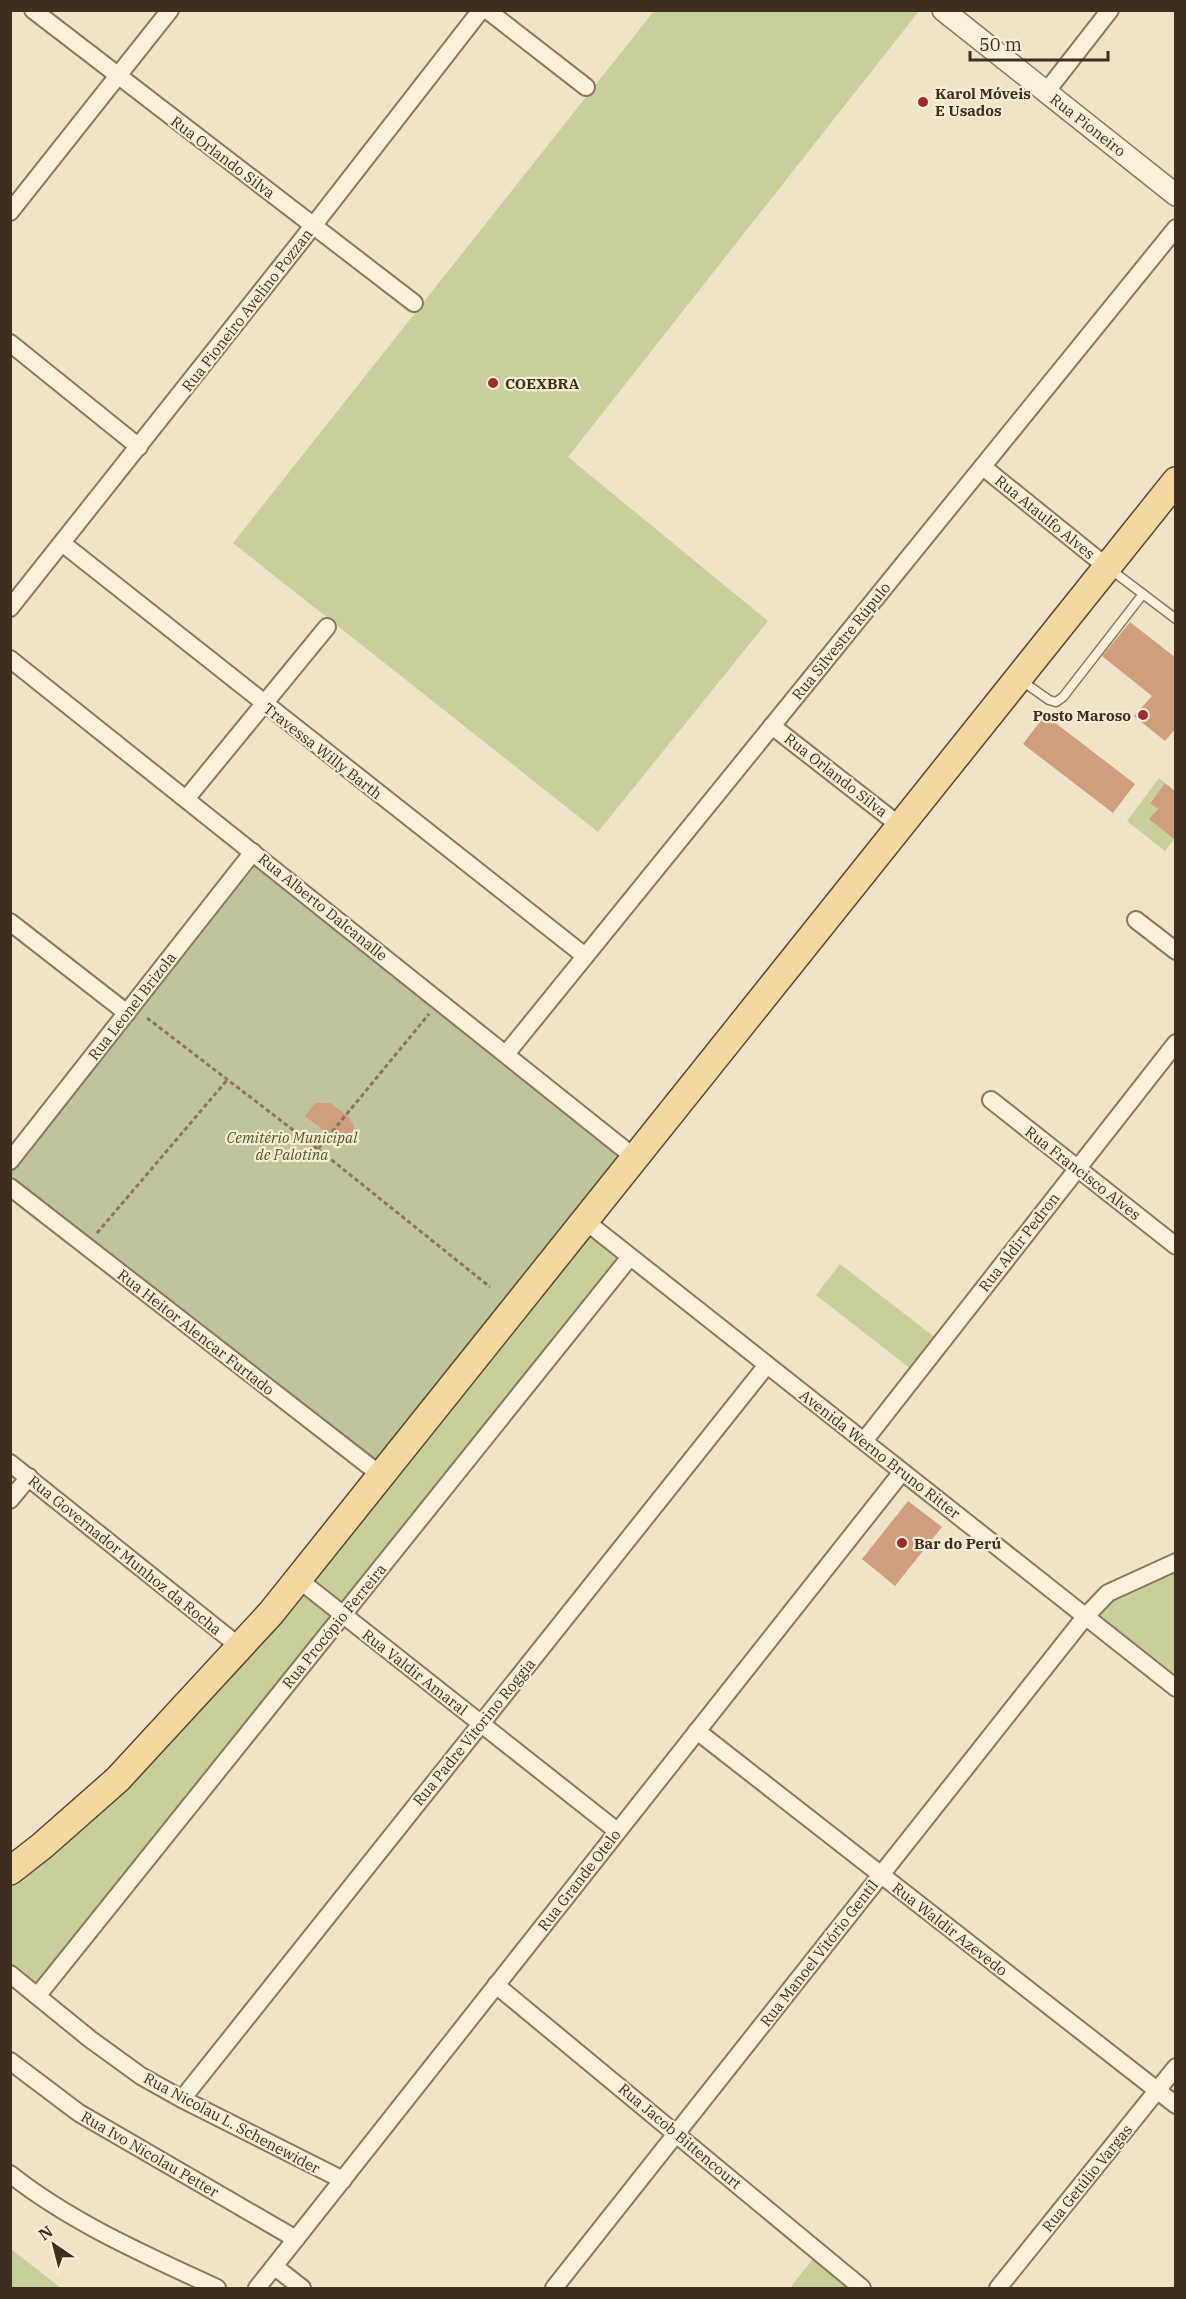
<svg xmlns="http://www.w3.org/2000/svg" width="1186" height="2299" viewBox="0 0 1186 2299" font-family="'IBM Plex Serif',serif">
<rect width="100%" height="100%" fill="#f0e4c8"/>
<!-- green -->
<g fill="#c9cf9b">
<path d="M654,11H919L568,457L768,621L598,832L233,543Z"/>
<path d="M1159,778L1165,783L1150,802L1158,809L1150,818L1174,839L1165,851L1127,821Z"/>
<path d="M584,1220L630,1257L38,1995L11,1974L10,1871L118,1779Z"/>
<path d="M840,1264L941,1342L916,1373L816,1295Z"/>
<path d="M1175,1562V1688L1085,1617L1108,1593Z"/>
<path d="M10,2249H11L61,2288H11Z"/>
<path d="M818,2252L862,2288H790Z"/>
</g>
<!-- cemetery -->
<path fill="#bfc49a" d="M253,852L634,1157L382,1476L11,1187L10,1161Z"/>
<!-- building -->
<g fill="#cf9f7d">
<path d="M1130,622L1176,658V728L1165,741L1134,716L1152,696L1102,656Z"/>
<path d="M1045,715L1135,784L1113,813L1023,744Z"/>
<path d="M1165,783L1176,792L1174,839L1149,819L1158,809L1150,803Z"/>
<path d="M315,1103H330L349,1117L354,1127L353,1133L343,1146L305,1116Z"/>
<path d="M908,1501L942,1527L895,1586L862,1559Z"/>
</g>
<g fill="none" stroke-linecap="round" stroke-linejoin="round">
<defs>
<g id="service">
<path d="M1110,569L1176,619"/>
<path d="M1022,681L1049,700L1056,702L1063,697L1143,594"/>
</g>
<g id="minor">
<path d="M33,10L414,303"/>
<path d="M487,10L586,87"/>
<path d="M1046,92L1110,10"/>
<path d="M10,212L170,10"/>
<path d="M10,343L139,447"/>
<path d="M983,467L1107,567"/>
<path d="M62,543L585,956"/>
<path d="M10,608L313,226L481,10"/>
<path d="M10,659L634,1157"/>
<path d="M772,726L899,825"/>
<path d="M186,799L327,627"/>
<path d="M1136,920L1176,951"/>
<path d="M10,922L127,1013"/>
<path d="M506,1054L1176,228"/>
<path d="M991,1100L1176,1246"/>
<path d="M10,1161L253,852"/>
<path d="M10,1187L382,1476"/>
<path d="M584,1220L1176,1688"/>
<path d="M864,1441L1176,1043"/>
<path d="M10,1463L240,1647"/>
<path d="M10,1500L29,1477"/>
<path d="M298,1579L617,1831"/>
<path d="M697,1731L1176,2105"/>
<path d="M10,1974L90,2039L141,2076L182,2099L343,2180"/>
<path d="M496,1985L862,2288"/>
<path d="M38,1995L630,1257"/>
<path d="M10,2061L79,2113L296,2239"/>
<path d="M182,2099L767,1365"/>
<path d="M10,2174C72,2223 146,2255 217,2288"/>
<path d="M275,2267L302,2288"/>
<path d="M257,2288L902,1472"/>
<path d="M554,2288L1085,1617L1108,1593L1176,1562"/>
<path d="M998,2288L1176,2067"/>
</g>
<path id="tertiary" d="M943,10L1176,195"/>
<path id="primary" d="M10,1871L42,1846L118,1779L271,1613L1176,481"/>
</defs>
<!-- service casing -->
<use href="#service" stroke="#8d765c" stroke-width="11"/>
<!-- minor casing -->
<use href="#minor" stroke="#8d765c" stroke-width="20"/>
<!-- tertiary casing -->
<use href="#tertiary" stroke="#8d765c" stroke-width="24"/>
<!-- primary casing -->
<use href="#primary" stroke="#5b4430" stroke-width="30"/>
<!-- path -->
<g stroke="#8d765c" stroke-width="3" stroke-dasharray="4.5 3" stroke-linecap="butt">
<path d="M147,1018L318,1149L490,1287"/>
<path d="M318,1149L429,1014"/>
<path d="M97,1233L228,1079"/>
</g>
<!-- service -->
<use href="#service" stroke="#faf1dc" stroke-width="8"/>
<!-- minor -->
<use href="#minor" stroke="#faf1dc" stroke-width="16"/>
<!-- tertiary -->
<use href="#tertiary" stroke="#faf1dc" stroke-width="21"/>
<!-- primary -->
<use href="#primary" stroke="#f3d9a0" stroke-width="27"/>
</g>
<!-- markers -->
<g fill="#9e2a2b" stroke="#f7eed8" stroke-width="2">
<circle cx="923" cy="102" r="6"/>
<circle cx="493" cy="383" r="6"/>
<circle cx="1143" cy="715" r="6"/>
<circle cx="902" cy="1543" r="6"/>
</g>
<g text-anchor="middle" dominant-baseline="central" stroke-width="4.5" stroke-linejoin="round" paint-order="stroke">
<!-- poi labels -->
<g font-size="15" font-weight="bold" fill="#3d2e20" stroke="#f7eed8" text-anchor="start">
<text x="935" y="93">Karol Móveis<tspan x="935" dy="17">E Usados</tspan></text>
<text x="505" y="383">COEXBRA</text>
<text x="1131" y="715" text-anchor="end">Posto Maroso</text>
<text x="914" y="1543">Bar do Perú</text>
</g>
<!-- street labels -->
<g font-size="15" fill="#3d2e20" stroke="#f7eed8">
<text transform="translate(1088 125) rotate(38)">Rua Pioneiro</text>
<text transform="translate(223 157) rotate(37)">Rua Orlando Silva</text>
<text transform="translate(247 310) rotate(-52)">Rua Pioneiro Avelino Pozzan</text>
<text transform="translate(1045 517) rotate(39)">Rua Ataulfo Alves</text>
<text transform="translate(841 641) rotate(-51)">Rua Silvestre Rúpulo</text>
<text transform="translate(323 751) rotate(38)">Travessa Willy Barth</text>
<text transform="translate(836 775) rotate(38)">Rua Orlando Silva</text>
<text transform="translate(323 907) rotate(39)">Rua Alberto Dalcanalle</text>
<text transform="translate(132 1006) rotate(-52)">Rua Leonel Brizola</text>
<text transform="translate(1083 1173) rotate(38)">Rua Francisco Alves</text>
<text transform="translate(1019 1242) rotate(-52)">Rua Aldir Pedron</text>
<text transform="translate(196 1332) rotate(38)">Rua Heitor Alencar Furtado</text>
<text transform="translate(880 1454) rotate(38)">Avenida Werno Bruno Ritter</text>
<text transform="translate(125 1555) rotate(39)">Rua Governador Munhoz da Rocha</text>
<text transform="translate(334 1626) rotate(-51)">Rua Procópio Ferreira</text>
<text transform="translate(415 1672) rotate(38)">Rua Valdir Amaral</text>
<text transform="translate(474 1732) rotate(-51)">Rua Padre Vitorino Roggia</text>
<text transform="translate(579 1880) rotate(-52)">Rua Grande Otelo</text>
<text transform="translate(950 1929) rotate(38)">Rua Waldir Azevedo</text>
<text transform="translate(819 1953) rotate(-52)">Rua Manoel Vitório Gentil</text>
<text transform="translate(232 2123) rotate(28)">Rua Nicolau L. Schenewider</text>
<text transform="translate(680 2136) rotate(40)">Rua Jacob Bittencourt</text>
<text transform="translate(150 2154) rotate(30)">Rua Ivo Nicolau Petter</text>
<text transform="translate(1087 2178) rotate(-51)">Rua Getúlio Vargas</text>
</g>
<!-- park labels -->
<g font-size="15" font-style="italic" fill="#4d5a26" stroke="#f7eed8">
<text x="292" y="1137">Cemitério Municipal<tspan x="292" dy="17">de Palotina</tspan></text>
</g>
</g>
<!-- border -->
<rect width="1186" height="2299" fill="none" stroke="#3d2e20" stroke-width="24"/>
<!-- north arrow -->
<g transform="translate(54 2245) rotate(325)" stroke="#f7eed8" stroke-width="4.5" paint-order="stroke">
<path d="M0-4.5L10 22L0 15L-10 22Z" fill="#3d2e20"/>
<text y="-9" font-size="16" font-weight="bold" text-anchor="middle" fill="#3d2e20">N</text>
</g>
<!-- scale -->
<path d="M970 51v9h138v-9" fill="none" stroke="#3d2e20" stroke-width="3"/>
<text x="979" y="51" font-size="18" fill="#3d2e20" stroke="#f7eed8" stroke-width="4.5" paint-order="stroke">50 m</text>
</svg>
